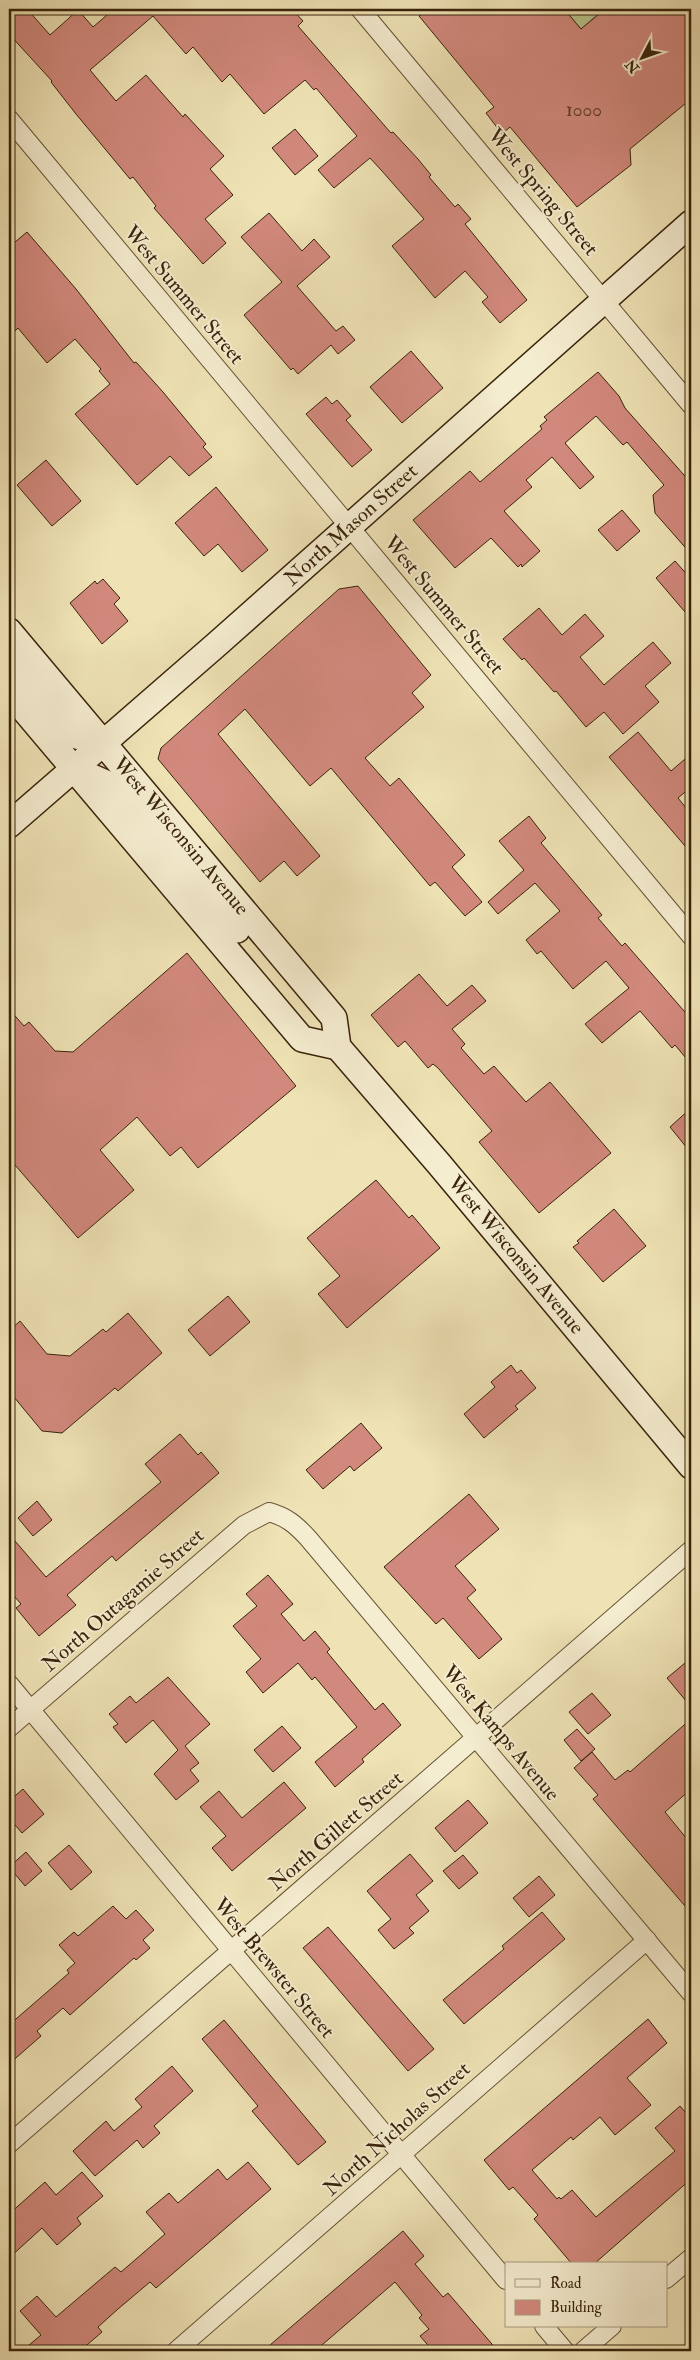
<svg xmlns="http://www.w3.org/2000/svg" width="700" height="2360" viewBox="0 0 700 2360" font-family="'IM FELL Double Pica',serif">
<rect width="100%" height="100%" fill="#efe3b6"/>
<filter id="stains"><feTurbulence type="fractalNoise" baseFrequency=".004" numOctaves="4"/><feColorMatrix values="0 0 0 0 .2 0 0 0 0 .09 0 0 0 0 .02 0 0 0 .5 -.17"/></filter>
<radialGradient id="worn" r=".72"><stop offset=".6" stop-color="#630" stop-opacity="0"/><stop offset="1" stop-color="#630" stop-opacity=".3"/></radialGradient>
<!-- green -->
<path fill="#bac48d" stroke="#7a744c" d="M564,9H610L609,14L599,13L581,29Z"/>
<!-- building -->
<g fill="#d2897d" stroke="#39230b">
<path d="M9,9H27L50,35L78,10L93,27L114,9H292L303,21L298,26L391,133L393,132L418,159L431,175L429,177L455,207L458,204L471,219L465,224L527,300L500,323L482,302L488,297L465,271L435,298L392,246L424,219L382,171L370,158L334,188L318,170L357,136L316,88L314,90L305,80L264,114L230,74L222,82L193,47L186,54L153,16L90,70L116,101L146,75L183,117L185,114L224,156L210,169L233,195L205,219L226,243L203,264L154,208L156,206L133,177L130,179L76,114L51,82L52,81L9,34Z"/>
<path d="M428,9H564L581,29L605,9H691V99L630,149L631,165L577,207L510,127L502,134L486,113L494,107L419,16Z"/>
<path d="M295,129L318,156L295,175L272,148Z"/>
<path d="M269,213L302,251L314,239L330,257L297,286L336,331L343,326L355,340L338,354L331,345L298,374L293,368L291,370L244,315L282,282L241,237Z"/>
<path d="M27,232L76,289L134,363L136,362L163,392L206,444L203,447L212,457L189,476L170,456L137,485L75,414L110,384L99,371L101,369L75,339L47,363L18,328L9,337V247Z"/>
<path d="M411,351L443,388L402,423L370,387Z"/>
<path d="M598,372L619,396L625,408L691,483V554L655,513L653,495L664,485L627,442L623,445L596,416L565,443L594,477L580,489L552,457L526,480L532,487L504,511L540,551L522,567L521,564L518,567L491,538L455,568L413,520L470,471L480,482L542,429L540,426L547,420L544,417Z"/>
<path d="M326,397L332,404L337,400L351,416L346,420L372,450L352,467L306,414Z"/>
<path d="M46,460L81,501L52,526L17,485Z"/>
<path d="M216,487L268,550L242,572L218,544L204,556L175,523Z"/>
<path d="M622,510L640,531L617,551L598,530Z"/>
<path d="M675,561L691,579V619L656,578Z"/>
<path d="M103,579L120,598L114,604L128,621L102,644L70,603L95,581L97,584Z"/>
<path d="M358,586L431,675L412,693L424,707L365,758L390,786L399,778L465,855L452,867L482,902L465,916L435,882L430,886L331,768L310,786L245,709L218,734L320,856L297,876L284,861L260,882L158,759L161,748L339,589Z"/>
<path d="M539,608L562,635L585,614L604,636L580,657L604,685L653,642L671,663L645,686L659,702L623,734L604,712L586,727L556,691L554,692L524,658L522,660L503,639Z"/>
<path d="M638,732L671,771L691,754V787L678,798L691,814V853L609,757Z"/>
<path d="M529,816L546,838L541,843L602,915L598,918L622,946L625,943L691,1019V1064L675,1045L672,1048L640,1011L602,1043L585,1024L629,988L606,961L573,989L541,951L537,954L526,940L560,911L535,883L498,914L488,902L524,870L499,841Z"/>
<path d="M187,953L296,1086L198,1168L181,1147L170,1156L137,1117L100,1150L134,1190L78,1238L9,1158V1009L24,1026L29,1022L55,1051L73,1052Z"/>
<path d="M419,974L447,1006L472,985L486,1001L452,1029L465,1044L461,1048L484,1074L494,1066L526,1102L550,1082L611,1153L539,1213L479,1142L492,1131L438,1068L433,1064L428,1068L405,1041L398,1047L371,1015Z"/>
<path d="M691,1108V1153L670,1127Z"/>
<path d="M376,1180L409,1218L412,1215L440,1248L347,1328L318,1294L340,1276L307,1238Z"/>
<path d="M614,1209L646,1246L603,1282L573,1247L579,1243L577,1241Z"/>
<path d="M228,1296L250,1322L210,1356L188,1330Z"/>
<path d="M128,1313L162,1353L118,1391L115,1388L62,1433L42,1431L9,1391V1331L20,1321L47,1354L70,1356L103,1329L106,1332Z"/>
<path d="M511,1365L517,1373L521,1370L536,1388L515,1406L518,1409L484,1438L464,1414L495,1387L491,1382Z"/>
<path d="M361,1423L382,1448L354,1471L350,1466L323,1489L306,1470Z"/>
<path d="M180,1434L198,1455L201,1452L219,1473L116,1561L112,1556L67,1595L76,1605L39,1636L16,1608L21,1604L9,1590V1534L46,1577L161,1482L145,1464Z"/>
<path d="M469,1494L499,1529L455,1566L476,1590L467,1598L502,1639L479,1659L443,1618L436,1624L384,1567Z"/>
<path d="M37,1501L52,1520L33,1536L18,1518Z"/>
<path d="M268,1575L293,1604L281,1614L304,1641L315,1631L330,1649L327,1652L375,1710L383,1703L401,1725L362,1759L364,1762L335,1787L315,1762L357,1727L315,1677L312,1680L298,1663L263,1693L246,1672L261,1659L233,1626L257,1606L246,1594Z"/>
<path d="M691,1658V1707L667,1678Z"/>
<path d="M168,1677L210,1724L185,1746L199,1763L190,1770L199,1781L176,1800L154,1774L178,1750L153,1720L126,1743L113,1727L118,1724L109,1714L130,1696L136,1703Z"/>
<path d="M592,1693L611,1715L588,1734L569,1712Z"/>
<path d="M691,1719V1789L665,1812L691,1844V1913L593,1799L598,1795L574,1768L592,1752L615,1780L628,1770L630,1772Z"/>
<path d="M282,1726L301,1748L273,1772L254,1750Z"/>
<path d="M577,1729L595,1749L581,1761L564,1740Z"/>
<path d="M284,1782L306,1808L232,1871L212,1848L226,1836L200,1807L219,1791L242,1818Z"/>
<path d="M23,1789L44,1814L22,1833L9,1818V1801Z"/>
<path d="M468,1800L488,1823L455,1852L435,1828Z"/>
<path d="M69,1845L92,1872L71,1890L48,1863Z"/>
<path d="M26,1852L42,1871L25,1886L9,1867Z"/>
<path d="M410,1854L433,1881L416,1895L429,1911L409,1928L414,1933L394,1949L378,1930L391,1919L367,1891Z"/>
<path d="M463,1855L478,1873L459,1889L443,1871Z"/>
<path d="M539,1876L555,1895L529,1917L513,1898Z"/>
<path d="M113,1906L126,1919L136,1910L154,1930L143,1940L150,1948L136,1960L134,1958L70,2015L63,2008L37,2031L41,2036L9,2064V2025L69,1973L67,1970L75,1963L59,1945L74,1932L78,1936Z"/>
<path d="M542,1912L565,1939L464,2024L443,2000L504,1949L502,1946Z"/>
<path d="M328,1927L434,2049L408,2071L303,1948Z"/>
<path d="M648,2019L667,2043L627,2078L651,2105L615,2135L600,2117L573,2140L571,2137L532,2170L557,2199L559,2197L561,2199L572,2190L596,2217L675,2151L655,2128L680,2106L691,2119V2179L594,2264H572L534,2219L538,2215L513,2187L509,2190L484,2160Z"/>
<path d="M224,2020L326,2142L298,2165L252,2111L258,2106L202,2039Z"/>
<path d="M172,2066L193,2091L154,2126L160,2133L143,2148L137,2140L95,2176L73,2151L106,2121L114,2131L142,2107L135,2099Z"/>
<path d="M248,2162L271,2189L156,2288L150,2282L118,2309L98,2327L102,2332L80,2351H22L41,2335L20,2311L37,2296L56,2317L115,2267L121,2272L165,2234L146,2212L169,2193L178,2203L218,2169L227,2180Z"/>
<path d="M82,2172L103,2196L77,2218L81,2224L57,2245L42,2228L9,2258V2214L45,2182L56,2195Z"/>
<path d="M403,2231L424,2256L415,2264L443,2297L448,2293L498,2351H433L420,2336L429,2329L419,2318L422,2315L395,2282L315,2351H263Z"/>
</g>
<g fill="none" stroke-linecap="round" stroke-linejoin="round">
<defs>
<g id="street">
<path d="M360,9L691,405"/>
<path d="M9,119L691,936"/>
<path d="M9,1684L506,2280"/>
<path d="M9,1728L244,1525L269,1512C287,1517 296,1525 308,1538L691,1993"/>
<path d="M9,2144L691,1550"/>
<path d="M666,2279L691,2258"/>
<path d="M544,2326L565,2351"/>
<path d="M176,2351L647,1940"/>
<path d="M583,2351L612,2326"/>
</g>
<g id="secondary">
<path d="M9,631L334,1018L338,1047L439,1164L691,1466"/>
<path d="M9,663L72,735L103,743"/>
<path d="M9,692L302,1039L338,1047"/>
<path d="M83,773L108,784L117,792L237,930"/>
<path d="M9,825L216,645L691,223"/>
</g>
</defs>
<!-- street casing -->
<use href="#street" stroke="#665336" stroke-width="20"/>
<!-- secondary casing -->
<use href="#secondary" stroke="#39230b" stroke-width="28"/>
<!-- street -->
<use href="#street" stroke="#f5edd0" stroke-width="18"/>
<!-- secondary -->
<use href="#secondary" stroke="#f5edd0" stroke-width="25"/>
</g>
<g text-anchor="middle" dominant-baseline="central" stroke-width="4" stroke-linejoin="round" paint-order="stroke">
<!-- number labels -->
<g font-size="19" fill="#5f3c28">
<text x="584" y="110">1000</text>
</g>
<!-- street labels -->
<g font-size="21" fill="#39230b" stroke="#f5edd0">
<text transform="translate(543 192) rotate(50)">West Spring Street</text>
<text transform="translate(184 295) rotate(50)">West Summer Street</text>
<text transform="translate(351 525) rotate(-42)">North Mason Street</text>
<text transform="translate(444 605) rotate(50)">West Summer Street</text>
<text transform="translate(181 836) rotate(50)">West Wisconsin Avenue</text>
<text transform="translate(516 1255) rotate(50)">West Wisconsin Avenue</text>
<text transform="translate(123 1600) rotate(-41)">North Outagamie Street</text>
<text transform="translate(501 1733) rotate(50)">West Kamps Avenue</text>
<text transform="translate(336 1831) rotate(-41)">North Gillett Street</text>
<text transform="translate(274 1968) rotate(50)">West Brewster Street</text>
<text transform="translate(397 2129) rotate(-42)">North Nicholas Street</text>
</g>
</g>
<!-- margin -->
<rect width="700" height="2360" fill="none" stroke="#efe3b6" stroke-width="30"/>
<rect x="10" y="10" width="680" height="2340" fill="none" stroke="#39230b" stroke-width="2.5"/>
<rect x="15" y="15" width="670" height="2330" fill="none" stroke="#39230b"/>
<!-- legend -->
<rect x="505" y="2262" width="162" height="65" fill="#f5edd0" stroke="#aa9c81"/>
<rect x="515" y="2279" width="25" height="8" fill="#f5edd0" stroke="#aa9c81"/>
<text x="550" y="2288" font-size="15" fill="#39230b">Road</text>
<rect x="515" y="2300" width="25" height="15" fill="#d2897d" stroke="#aa9c81"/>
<text x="550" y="2312" font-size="15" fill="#39230b">Building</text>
<!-- north arrow -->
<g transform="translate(642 58) rotate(229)" stroke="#f5edd0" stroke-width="4" paint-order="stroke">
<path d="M0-4L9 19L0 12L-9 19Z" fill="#39230b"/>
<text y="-8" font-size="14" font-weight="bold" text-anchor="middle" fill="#39230b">N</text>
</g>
<rect width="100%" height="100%" filter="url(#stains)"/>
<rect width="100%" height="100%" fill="url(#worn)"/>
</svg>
